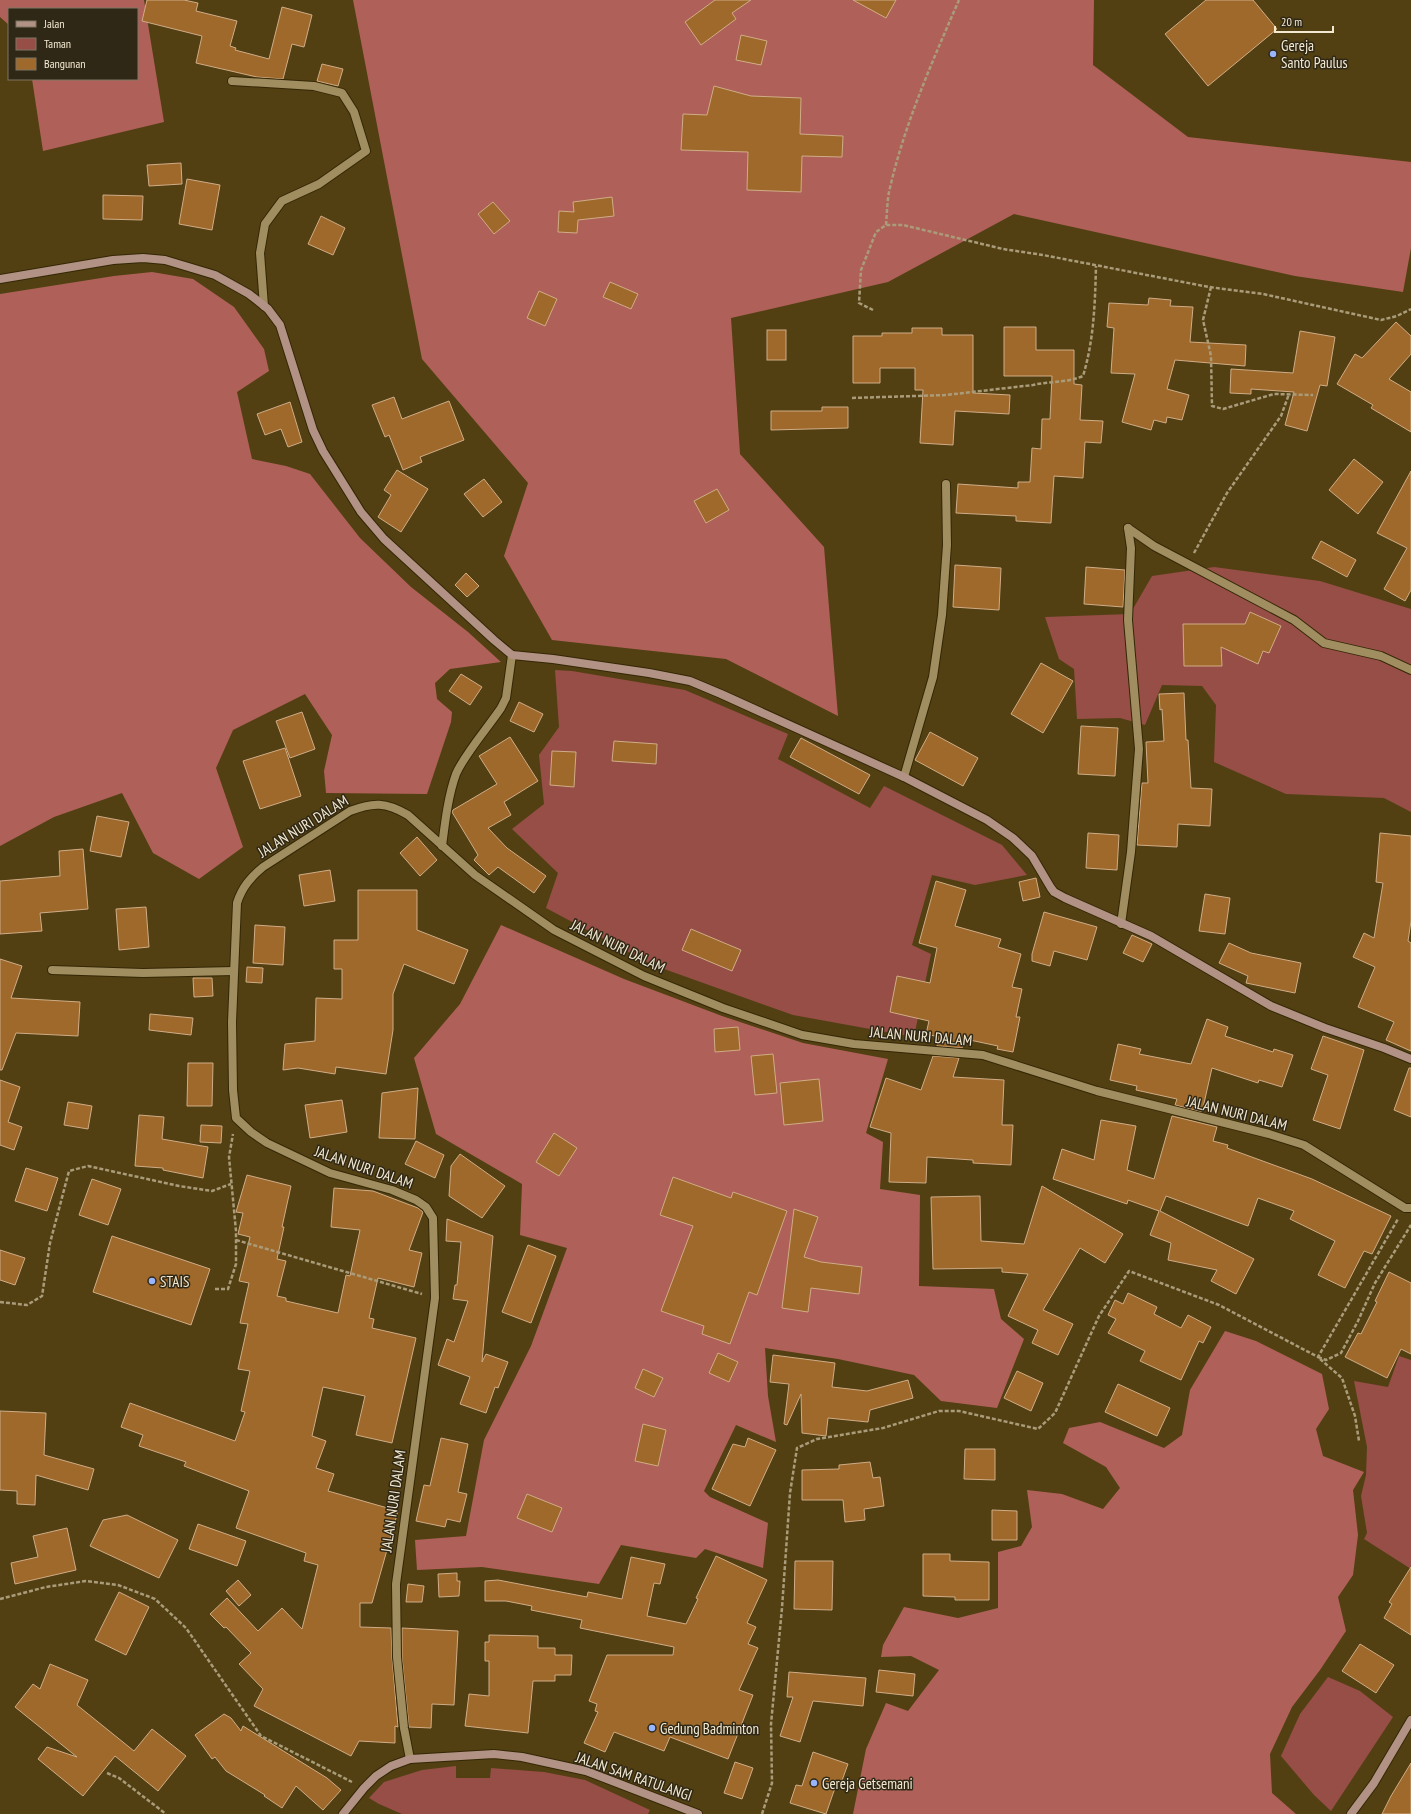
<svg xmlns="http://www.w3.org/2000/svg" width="1411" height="1814" viewBox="0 0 1411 1814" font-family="'PT Sans Narrow',sans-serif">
<rect width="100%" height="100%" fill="#524013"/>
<!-- green -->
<g fill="#964e47">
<path d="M1214,567L1320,581L1411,609V812L1384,798L1286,794L1214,762L1216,705L1202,686L1162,685L1145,725L1120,718L1077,719L1074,669L1059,659L1045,617L1130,614L1152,576Z"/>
<path d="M555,670L572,671L685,690L788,734L778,759L870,808L884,786L1002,845L1027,875L975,885L932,875L912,945L931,954L914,1037L793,1015L653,965L546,908L558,873L512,829L544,804L539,755L559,727Z"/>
<path d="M1399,1356L1411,1360V1569L1364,1539L1367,1533L1361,1496L1366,1475L1367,1447L1354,1381L1388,1387Z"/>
<path d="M1328,1677L1360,1691L1393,1717L1331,1811L1314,1795L1281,1756L1300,1714Z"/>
<path d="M456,1766V1778H490L491,1768L544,1772L585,1780L650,1810L648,1814H402L379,1804L369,1798L384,1782L422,1770Z"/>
</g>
<!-- forest -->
<g fill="#af6159">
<path d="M0,0H144L164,122L43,151L32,79H137V9H9V25L0,17Z"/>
<path d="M353,0H1094L1093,65L1188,137L1411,162V248L1403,292L1295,276L1014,214L888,282L731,318L740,454L824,547L838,716L726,659L552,640L504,556L528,483L422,359Z"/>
<path d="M152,272L193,279L234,307L264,349L269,371L237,392L252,459L286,466L310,474L360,538L411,587L468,632L501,662L450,669L435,683L437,699L452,712L451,722L427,794L326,793L324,771L332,735L305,694L233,730L216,768L243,847L199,879L153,853L122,793L54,817L0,846V294L114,276Z"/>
<path d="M501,925L624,979L722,1016L803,1043L888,1059L866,1133L883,1142L880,1189L920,1195L919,1286L994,1289L1001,1319L1024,1339L997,1408L941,1401L914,1375L838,1359L765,1348L768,1396L776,1442L736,1425L704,1491L710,1497L768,1523L763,1568L705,1549L696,1558L621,1545L599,1584L482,1567L417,1570L415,1540L466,1536L484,1440L531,1346L567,1248L520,1235L522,1184L436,1134L414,1058L460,1004Z"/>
<path d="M1225,1331L1256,1341L1322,1374L1329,1409L1316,1429L1323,1456L1364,1472L1353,1490L1358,1535L1353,1575L1338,1597L1346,1631L1320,1670L1292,1707L1270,1754L1272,1793L1296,1814H853L866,1749L886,1703L908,1711L939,1670L911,1656L881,1657L883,1645L904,1607L958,1618L998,1608V1552L1021,1546L1032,1527L1027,1490L1062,1494L1103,1509L1120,1488L1106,1467L1063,1443L1069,1428L1100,1422L1164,1448L1182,1435L1190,1390Z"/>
</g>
<!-- building -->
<g fill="#9e692a" stroke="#d0ac87">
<path d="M147,0H184L198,3L196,11L237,21L230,46L236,48L235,50L269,59L282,7L312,15L304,47L292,44L283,79L257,77L196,63L202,36L142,21Z"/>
<path d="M715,0H751L732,13L736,19L701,45L685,22Z"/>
<path d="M853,0H896L886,18Z"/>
<path d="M1206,0H1253L1277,29L1208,86L1165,34Z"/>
<path d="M741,35L767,41L761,65L736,60Z"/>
<path d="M322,64L343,69L338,86L317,81Z"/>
<path d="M714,86L751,96L801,98L800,134L843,136L842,157L802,156L801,192L747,190L748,152L681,150L683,114L707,115Z"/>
<path d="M181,163L182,184L149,186L147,165Z"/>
<path d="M187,179L220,185L212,230L179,224Z"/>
<path d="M103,195L143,196L142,220L103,219Z"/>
<path d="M612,197L614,216L578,220L577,233L558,232L559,211L574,212L573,202Z"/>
<path d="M493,202L510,221L494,234L478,214Z"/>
<path d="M321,216L345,228L333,255L308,244Z"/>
<path d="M610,282L638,294L631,309L603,297Z"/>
<path d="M539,291L557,299L545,326L527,318Z"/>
<path d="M1149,298L1171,300L1170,306L1193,307L1190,342L1246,345L1245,366L1175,360L1167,389L1189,395L1182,420L1167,417L1166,423L1154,420L1151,430L1122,422L1135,374L1111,373L1114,328L1107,327L1109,303L1148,305Z"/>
<path d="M1396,322L1411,336V354L1389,379L1411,392V432L1371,408L1373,405L1337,384L1355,354L1362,358Z"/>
<path d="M1004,327H1036V350H1074V384L1082,385L1080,420L1103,421L1101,443L1085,442L1083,478L1054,476L1051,523L1016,521V516L956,513L958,484L1018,488V482H1030L1032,448L1041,449L1042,419H1050L1052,376H1004Z"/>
<path d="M912,328H942V335H973V393L1010,395L1009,414L955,411L953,445L920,443L923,390H915V368H880V383H853V336H882V333H912Z"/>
<rect x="767" y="330" width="19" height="30"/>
<path d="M1300,331L1335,337L1327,386L1320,385L1307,431L1285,425L1294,392L1251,389V394L1230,393L1231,369L1293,373Z"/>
<path d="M394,397L402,419L449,401L464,440L420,457L422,462L403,470L389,435L385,437L372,405Z"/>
<path d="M290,402L302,442L288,447L281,429L265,435L257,414Z"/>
<path d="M822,407H848V428L771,430V411H822Z"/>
<path d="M1354,459L1383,482L1358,514L1329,490Z"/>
<path d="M397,470L428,489L401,532L378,517L391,495L384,490Z"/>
<path d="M1411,471V590L1405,601L1384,589L1407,548L1377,533Z"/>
<path d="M484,479L502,502L483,517L464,494Z"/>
<path d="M717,489L729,510L706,523L694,501Z"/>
<path d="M1321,541L1356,560L1347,577L1312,558Z"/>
<path d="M955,565L1001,568L999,610L953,607Z"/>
<path d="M1086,567L1125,570L1123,607L1084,604Z"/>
<path d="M466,573L479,586L467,597L455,585Z"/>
<path d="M1250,612L1281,626L1269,653L1263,651L1258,664L1221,647L1222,666H1184L1183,624H1245Z"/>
<path d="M1041,663L1073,681L1043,733L1011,714Z"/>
<path d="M461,674L482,687L470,705L449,691Z"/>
<path d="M1184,693L1186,740H1188L1191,788L1212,789L1210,826L1178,824L1177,847L1137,845L1142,783H1148L1146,742L1164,741L1162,709L1160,710L1159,694Z"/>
<path d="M519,702L543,714L534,732L510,721Z"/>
<path d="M302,712L315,749L290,758L276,721Z"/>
<path d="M1081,726L1118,728L1115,776L1078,774Z"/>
<path d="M930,732L978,758L963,786L915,760Z"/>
<path d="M510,737L538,781L504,802L511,815L488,828L507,848L546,876L534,893L498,867L489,875L474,860L478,855L452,812L453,810L497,784L479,756Z"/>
<path d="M801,738L870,775L859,794L790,757Z"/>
<path d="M614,741L657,744L656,764L612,761Z"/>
<path d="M285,748L301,796L260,809L243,761Z"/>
<path d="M552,751L576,752L574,787L550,785Z"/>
<path d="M97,816L129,822L121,857L90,851Z"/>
<path d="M1088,833L1119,835L1117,870L1086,868Z"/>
<path d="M1380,833L1411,836V921L1408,941L1411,943V1051L1386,1040L1394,1022L1358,1007L1375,967L1353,957L1364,933L1374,938L1383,883L1376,882Z"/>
<path d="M417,837L437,860L420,876L400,853Z"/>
<path d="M83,849L88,909L40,913L42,931L0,934V881L60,876L59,851Z"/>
<path d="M330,870L335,901L304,906L299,875Z"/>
<path d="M1036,878L1040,897L1023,901L1019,882Z"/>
<path d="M936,881L966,890L955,926L1001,939L998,947L1021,954L1012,987L1022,989L1016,1017H1020L1013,1052L997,1049L998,1046L965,1039L962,1048L937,1046L939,1037L926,1034L929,1021L890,1012L897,976L930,983L937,948L919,943Z"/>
<path d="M358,890H417V930L468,950L454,984L404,964L393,994V1030L386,1074L336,1067L335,1074L298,1068L283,1070L285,1044L315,1041L316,998L342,999V969H334V940H358Z"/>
<path d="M1205,894L1230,898L1225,934L1199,931Z"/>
<path d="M146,907L149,947L119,950L116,909Z"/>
<path d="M1044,912L1097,927L1087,960L1054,951L1050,966L1032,961V954Z"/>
<path d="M255,925L285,927L283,965L253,963Z"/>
<path d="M691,929L741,950L732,971L682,950Z"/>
<path d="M1132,935L1152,944L1143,962L1123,953Z"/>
<path d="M1229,943L1251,953L1301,963L1295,993L1246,983L1248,976L1219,963Z"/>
<path d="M0,959L22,966L11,998L80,1002L78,1036L16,1033L2,1070H0Z"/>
<path d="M247,967L263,968L262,983L246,982Z"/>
<path d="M193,978H212L213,996L194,997Z"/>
<path d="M150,1014L193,1018L191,1035L149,1030Z"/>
<path d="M1207,1019L1228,1027L1225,1036L1273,1052L1274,1049L1293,1055L1282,1087L1259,1080L1258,1083L1212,1068L1202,1112L1175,1105L1177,1099L1136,1090L1137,1086L1110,1080L1118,1044L1141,1049L1139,1054L1191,1064Z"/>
<path d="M738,1027L740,1050L715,1052L714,1029Z"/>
<path d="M1323,1036L1364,1050L1340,1129L1313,1120L1328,1075L1311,1069Z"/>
<path d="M773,1054L777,1093L755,1095L751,1056Z"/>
<path d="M933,1056L959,1058L953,1077L1004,1080L1002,1125H1013L1011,1165L973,1163V1160L927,1157L926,1183L889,1182L891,1133L870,1127L886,1078L921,1090Z"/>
<path d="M188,1063H213L212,1106H187Z"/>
<path d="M1409,1068H1411V1117L1394,1110Z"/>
<path d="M819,1079L823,1121L784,1125L780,1083Z"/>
<path d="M0,1080L20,1087L8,1122L22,1127L14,1150L0,1145Z"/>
<path d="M418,1088L415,1139L379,1138L382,1093Z"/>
<path d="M342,1100L347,1132L310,1138L305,1105Z"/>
<path d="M68,1102L92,1106L88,1129L64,1125Z"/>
<path d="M139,1115L164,1117L162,1139L208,1147L203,1178L163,1170V1168L135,1166Z"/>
<path d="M1172,1116L1217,1127L1213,1141L1228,1145L1227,1148L1312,1179L1391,1216L1372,1254L1364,1251L1345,1288L1318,1275L1335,1241L1290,1219L1294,1211L1258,1198L1248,1226L1166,1196L1160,1211L1254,1259L1236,1294L1211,1281L1217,1270L1168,1260L1171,1243L1150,1235L1159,1211L1128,1200L1127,1204L1053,1179L1062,1149L1094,1160L1101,1120L1136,1126L1127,1170L1154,1179Z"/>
<path d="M201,1125L222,1126L221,1143L200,1142Z"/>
<path d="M554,1133L577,1148L559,1176L536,1162Z"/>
<path d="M416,1141L444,1155L435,1178L405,1164Z"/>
<path d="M460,1154L505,1186L482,1218L449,1196L451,1166Z"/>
<path d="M26,1168L58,1178L47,1211L15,1201Z"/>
<path d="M247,1175L291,1186L282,1227H284L277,1259L286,1261L277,1296L286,1298V1301L338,1313L346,1275L350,1276L360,1230L331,1227L334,1188L373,1191L418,1208L423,1212L409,1250L422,1253L414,1287L378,1278L369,1318L374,1319L372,1328L416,1338L392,1443L356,1435L365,1396L323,1387L312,1436L326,1441L316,1468L334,1474L328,1491L398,1511L372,1603H360V1627L391,1628L392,1657L398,1727L395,1726V1743L359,1741L351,1756L254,1706L263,1689L239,1664L251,1653L226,1627L224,1628L210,1614L227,1598L258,1631L282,1608L302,1629L318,1565L304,1561L306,1553L236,1528L249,1491L184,1466L186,1462L139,1446L143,1435L121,1427L130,1403L235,1441L245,1412L241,1411L250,1371L238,1369L248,1324L240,1323L249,1283L239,1281L250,1237L238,1234L243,1213L236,1212Z"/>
<path d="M673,1177L731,1198L733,1192L787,1211L757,1295L749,1292L730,1344L702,1334L704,1326L661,1311L693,1226L660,1215Z"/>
<path d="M92,1179L121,1189L108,1225L79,1215Z"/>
<path d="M1042,1186L1123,1234L1105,1263L1080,1248L1043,1310L1073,1324L1058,1355L1032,1343L1038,1330L1008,1316L1028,1274L1002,1272V1268L933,1269L931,1197L980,1196L981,1241L1024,1244Z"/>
<path d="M794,1209L818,1217L804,1257L821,1262L862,1267L859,1294L811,1288L808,1312L782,1308Z"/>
<path d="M447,1219L493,1236L482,1362L486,1354L508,1362L498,1388L495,1387L486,1413L460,1404L470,1377L438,1365L447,1339L454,1342L468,1301L453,1299L455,1285H457L461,1242L446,1241Z"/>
<path d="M112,1236L210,1269L191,1325L93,1292Z"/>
<path d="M528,1245L556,1256L531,1323L502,1312Z"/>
<path d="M0,1250L25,1258L15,1285L0,1280Z"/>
<path d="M1389,1272L1411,1283V1354L1401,1349L1387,1378L1345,1357L1358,1333L1361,1334L1377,1302L1375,1301Z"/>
<path d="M1128,1293L1157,1307L1154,1314L1181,1328L1188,1315L1211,1327L1203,1343L1199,1341L1181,1380L1140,1361L1145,1351L1108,1333L1116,1319L1108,1315L1115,1300L1123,1304Z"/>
<path d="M718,1353L738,1362L729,1382L709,1373Z"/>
<path d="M773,1355L835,1363L832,1387L867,1391L908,1380L913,1398L870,1410L868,1422L828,1418L826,1436L802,1433L801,1394L787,1425L784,1424L789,1384L770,1382Z"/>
<path d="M643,1369L663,1378L654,1397L635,1388Z"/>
<path d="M1017,1371L1043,1383L1031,1411L1004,1398Z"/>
<path d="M1118,1384L1170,1408L1157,1436L1105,1412Z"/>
<path d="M0,1411L46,1413L44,1455L94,1469L88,1490L36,1475L35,1505L17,1504V1491L0,1490Z"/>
<path d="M643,1424L666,1430L658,1466L635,1461Z"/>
<path d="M441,1438L468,1444L458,1492L467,1494L460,1522L447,1519L445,1527L416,1521L424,1485L430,1486Z"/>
<path d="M748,1438L776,1450L750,1506L712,1489L733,1444L745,1447Z"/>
<path d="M965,1449H995V1480L964,1479Z"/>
<path d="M870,1462L873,1478L880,1477L884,1506L864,1509L865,1520L845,1522L843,1500H802V1470L839,1469V1465Z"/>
<path d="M527,1494L562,1508L552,1532L517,1518Z"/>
<path d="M992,1510L1017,1511V1540H992Z"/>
<path d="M127,1515L178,1540L159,1578L90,1546L103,1520Z"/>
<path d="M198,1524L246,1541L237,1566L189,1549Z"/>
<path d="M67,1528L76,1570L15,1584L11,1563L38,1557L33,1536Z"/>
<path d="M923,1554H950V1561L989,1562V1600H955V1597L923,1596Z"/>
<path d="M716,1556L767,1580L747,1623L756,1627L748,1644L758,1648L739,1690L753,1695L728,1759L670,1737L664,1751L614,1732L605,1752L584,1743L598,1712L595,1711L597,1704L589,1701L607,1655H673L674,1647L580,1628L582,1620L531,1610L532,1606L506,1601H485V1581L498,1580L587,1597L588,1592L622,1599L631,1557L665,1564L660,1584L654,1583L647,1616L686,1624L698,1599L696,1598Z"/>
<path d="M795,1561H833L832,1610L794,1609Z"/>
<path d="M1411,1567V1635L1384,1618L1392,1604L1389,1602Z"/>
<path d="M457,1573V1581H460L459,1596L439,1597L438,1574Z"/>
<path d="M238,1580L251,1595L239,1606L226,1591Z"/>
<path d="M408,1584L424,1586L422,1602H406Z"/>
<path d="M119,1592L149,1607L126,1655L95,1640Z"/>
<path d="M402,1628L458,1631L454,1705L432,1704L431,1728L409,1727L402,1657Z"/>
<path d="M489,1635L538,1636V1648H555V1655H572L571,1675H555V1681H533L528,1733L465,1726L469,1694L489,1696V1661H485V1642H489Z"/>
<path d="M1360,1644L1394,1665L1376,1693L1342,1671Z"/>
<path d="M50,1664L88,1680L77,1705L134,1751L152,1729L186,1756L158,1791L115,1756L83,1796L38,1759L47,1747L77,1757L15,1707L33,1684L40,1689Z"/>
<path d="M879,1670L915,1674L913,1696L876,1692Z"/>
<path d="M789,1672L866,1678L863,1706L813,1701L800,1742L780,1736L793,1697H787Z"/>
<path d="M224,1714L231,1718L241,1731L243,1726L327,1778L341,1790L323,1810L296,1786L282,1808L264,1796L265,1795L226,1771L215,1757L212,1759L195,1735Z"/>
<path d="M813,1752L848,1764L840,1786L836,1785L826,1814L790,1803L796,1785L802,1786Z"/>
<path d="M735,1762L753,1768L742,1799L724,1793Z"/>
<path d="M1411,1763V1814H1382L1391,1796Z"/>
</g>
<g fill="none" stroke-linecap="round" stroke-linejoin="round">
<defs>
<g id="minor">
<path d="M232,81L314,86L342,93L354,112L366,151L319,184L282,201L265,224L260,253L264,306"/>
<path d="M1128,528L1154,546L1294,620L1324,643L1381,656L1411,670"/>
<path d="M904,777L933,677L942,615L947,545L946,484"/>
<path d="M442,846C445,823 448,796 456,774C464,755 489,726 501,708L506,698L512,655"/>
<path d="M1121,924L1131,852L1139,749L1128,620L1131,548L1128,528"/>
<path d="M52,970L143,973L234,971"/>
<path d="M410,1759L404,1728L397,1657L396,1584L435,1298L433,1218L426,1207L416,1200L392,1190L330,1173L267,1143L251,1132L236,1118L233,1090L232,1022L237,903C242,887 251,877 263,867L350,811C373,802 386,802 408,815L475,875L554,930L644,976L723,1008L802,1035L854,1044L983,1055L1097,1091L1269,1134L1304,1145L1405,1208H1411"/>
</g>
<g id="secondary">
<path d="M0,279L113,260L143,258L165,260L215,275L249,294L268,309L280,325L313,430L323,451L361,512L384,539L494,640L512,655L553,659L649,673L690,681L721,694L904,777L987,820L1013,838L1032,856L1051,888L1054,892L1065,898L1151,936L1271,1006L1325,1028L1384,1048L1411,1059"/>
<path d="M343,1814L364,1788L376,1776L391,1766L410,1759L494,1754L522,1757L586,1771L698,1814"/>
<path d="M1351,1814L1374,1783L1411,1720"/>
</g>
</defs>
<!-- minor casing -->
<use href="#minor" stroke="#342705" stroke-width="10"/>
<!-- secondary casing -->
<use href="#secondary" stroke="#342705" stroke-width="10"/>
<!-- path -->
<g stroke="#aa9c7a" stroke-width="2.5" stroke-dasharray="4 2" stroke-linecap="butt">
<path d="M886,225C887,214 887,203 889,192C904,125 932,62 959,0"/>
<path d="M1211,287L1203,320L1211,356L1212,406L1223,409L1274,394L1313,395"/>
<path d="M873,310L859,303L861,270L876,232L886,225H903L1003,249L1043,255L1209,287L1263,294L1381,320L1397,316L1411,309"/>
<path d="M852,398L946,395L1033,385C1050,381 1067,383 1083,376C1094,340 1095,303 1096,266"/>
<path d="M1194,553L1227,493L1281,416L1289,394"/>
<path d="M236,1240L422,1294"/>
<path d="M215,1289H228L236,1264V1231L229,1157L233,1134"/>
<path d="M0,1302L27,1305L42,1296L50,1243L69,1171L88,1166L179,1186L212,1191L231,1184"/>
<path d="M1318,1357L1326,1360L1341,1353L1358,1321L1375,1283L1411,1225"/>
<path d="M1320,1359L1342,1378L1355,1416L1359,1441"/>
<path d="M0,1599L46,1587L86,1581L118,1585L155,1599L186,1628L261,1736L352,1782"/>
<path d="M107,1773L119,1778L166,1814"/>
<path d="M762,1814L772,1783L771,1724L782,1608L790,1493L797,1448L817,1439L883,1428L939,1411H959L1038,1429L1055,1413L1099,1316L1129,1271L1219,1305L1318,1357L1398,1219"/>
</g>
<!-- minor -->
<use href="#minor" stroke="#a08d60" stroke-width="8"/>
<!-- secondary -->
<use href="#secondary" stroke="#b19284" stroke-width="8"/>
</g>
<!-- markers -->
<g fill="#98b5fd" stroke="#302816" stroke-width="1.5">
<circle cx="1273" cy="54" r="4"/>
<circle cx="152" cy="1281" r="4"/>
<circle cx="652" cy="1728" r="4"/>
<circle cx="814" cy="1783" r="4"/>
</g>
<g text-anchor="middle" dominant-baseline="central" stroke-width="3" stroke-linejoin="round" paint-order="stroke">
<!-- poi labels -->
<g font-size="15" fill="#f3e9d1" stroke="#302816" text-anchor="start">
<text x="1281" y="45">Gereja<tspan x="1281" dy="17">Santo Paulus</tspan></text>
<text x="160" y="1281">STAIS</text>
<text x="660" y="1728">Gedung Badminton</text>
<text x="822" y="1783">Gereja Getsemani</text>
</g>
<!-- street labels -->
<g font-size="15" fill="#f3e9d1" stroke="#302816">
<text transform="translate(303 826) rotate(-32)">JALAN NURI DALAM</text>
<text transform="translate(618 946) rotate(26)">JALAN NURI DALAM</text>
<text transform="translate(921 1036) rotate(5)">JALAN NURI DALAM</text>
<text transform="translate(1237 1113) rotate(14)">JALAN NURI DALAM</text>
<text transform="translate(364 1167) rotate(19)">JALAN NURI DALAM</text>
<text transform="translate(393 1501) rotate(-82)">JALAN NURI DALAM</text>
<text transform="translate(634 1776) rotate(19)">JALAN SAM RATULANGI</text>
</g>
</g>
<!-- legend -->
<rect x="8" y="8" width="130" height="72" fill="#302816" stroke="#7e7561"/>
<rect x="16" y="21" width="20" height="6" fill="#b19284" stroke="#7e7561"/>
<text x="44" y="28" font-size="12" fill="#f3e9d1">Jalan</text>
<rect x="16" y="38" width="20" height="12" fill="#964e47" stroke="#7e7561"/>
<text x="44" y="48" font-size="12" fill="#f3e9d1">Taman</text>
<rect x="16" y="58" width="20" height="12" fill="#9e692a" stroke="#7e7561"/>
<text x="44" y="68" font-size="12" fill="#f3e9d1">Bangunan</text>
<!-- scale -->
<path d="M1275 26v6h58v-6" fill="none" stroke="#f3e9d1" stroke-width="2"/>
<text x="1281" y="26" font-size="12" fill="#f3e9d1" stroke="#302816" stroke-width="3" paint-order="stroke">20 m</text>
</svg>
